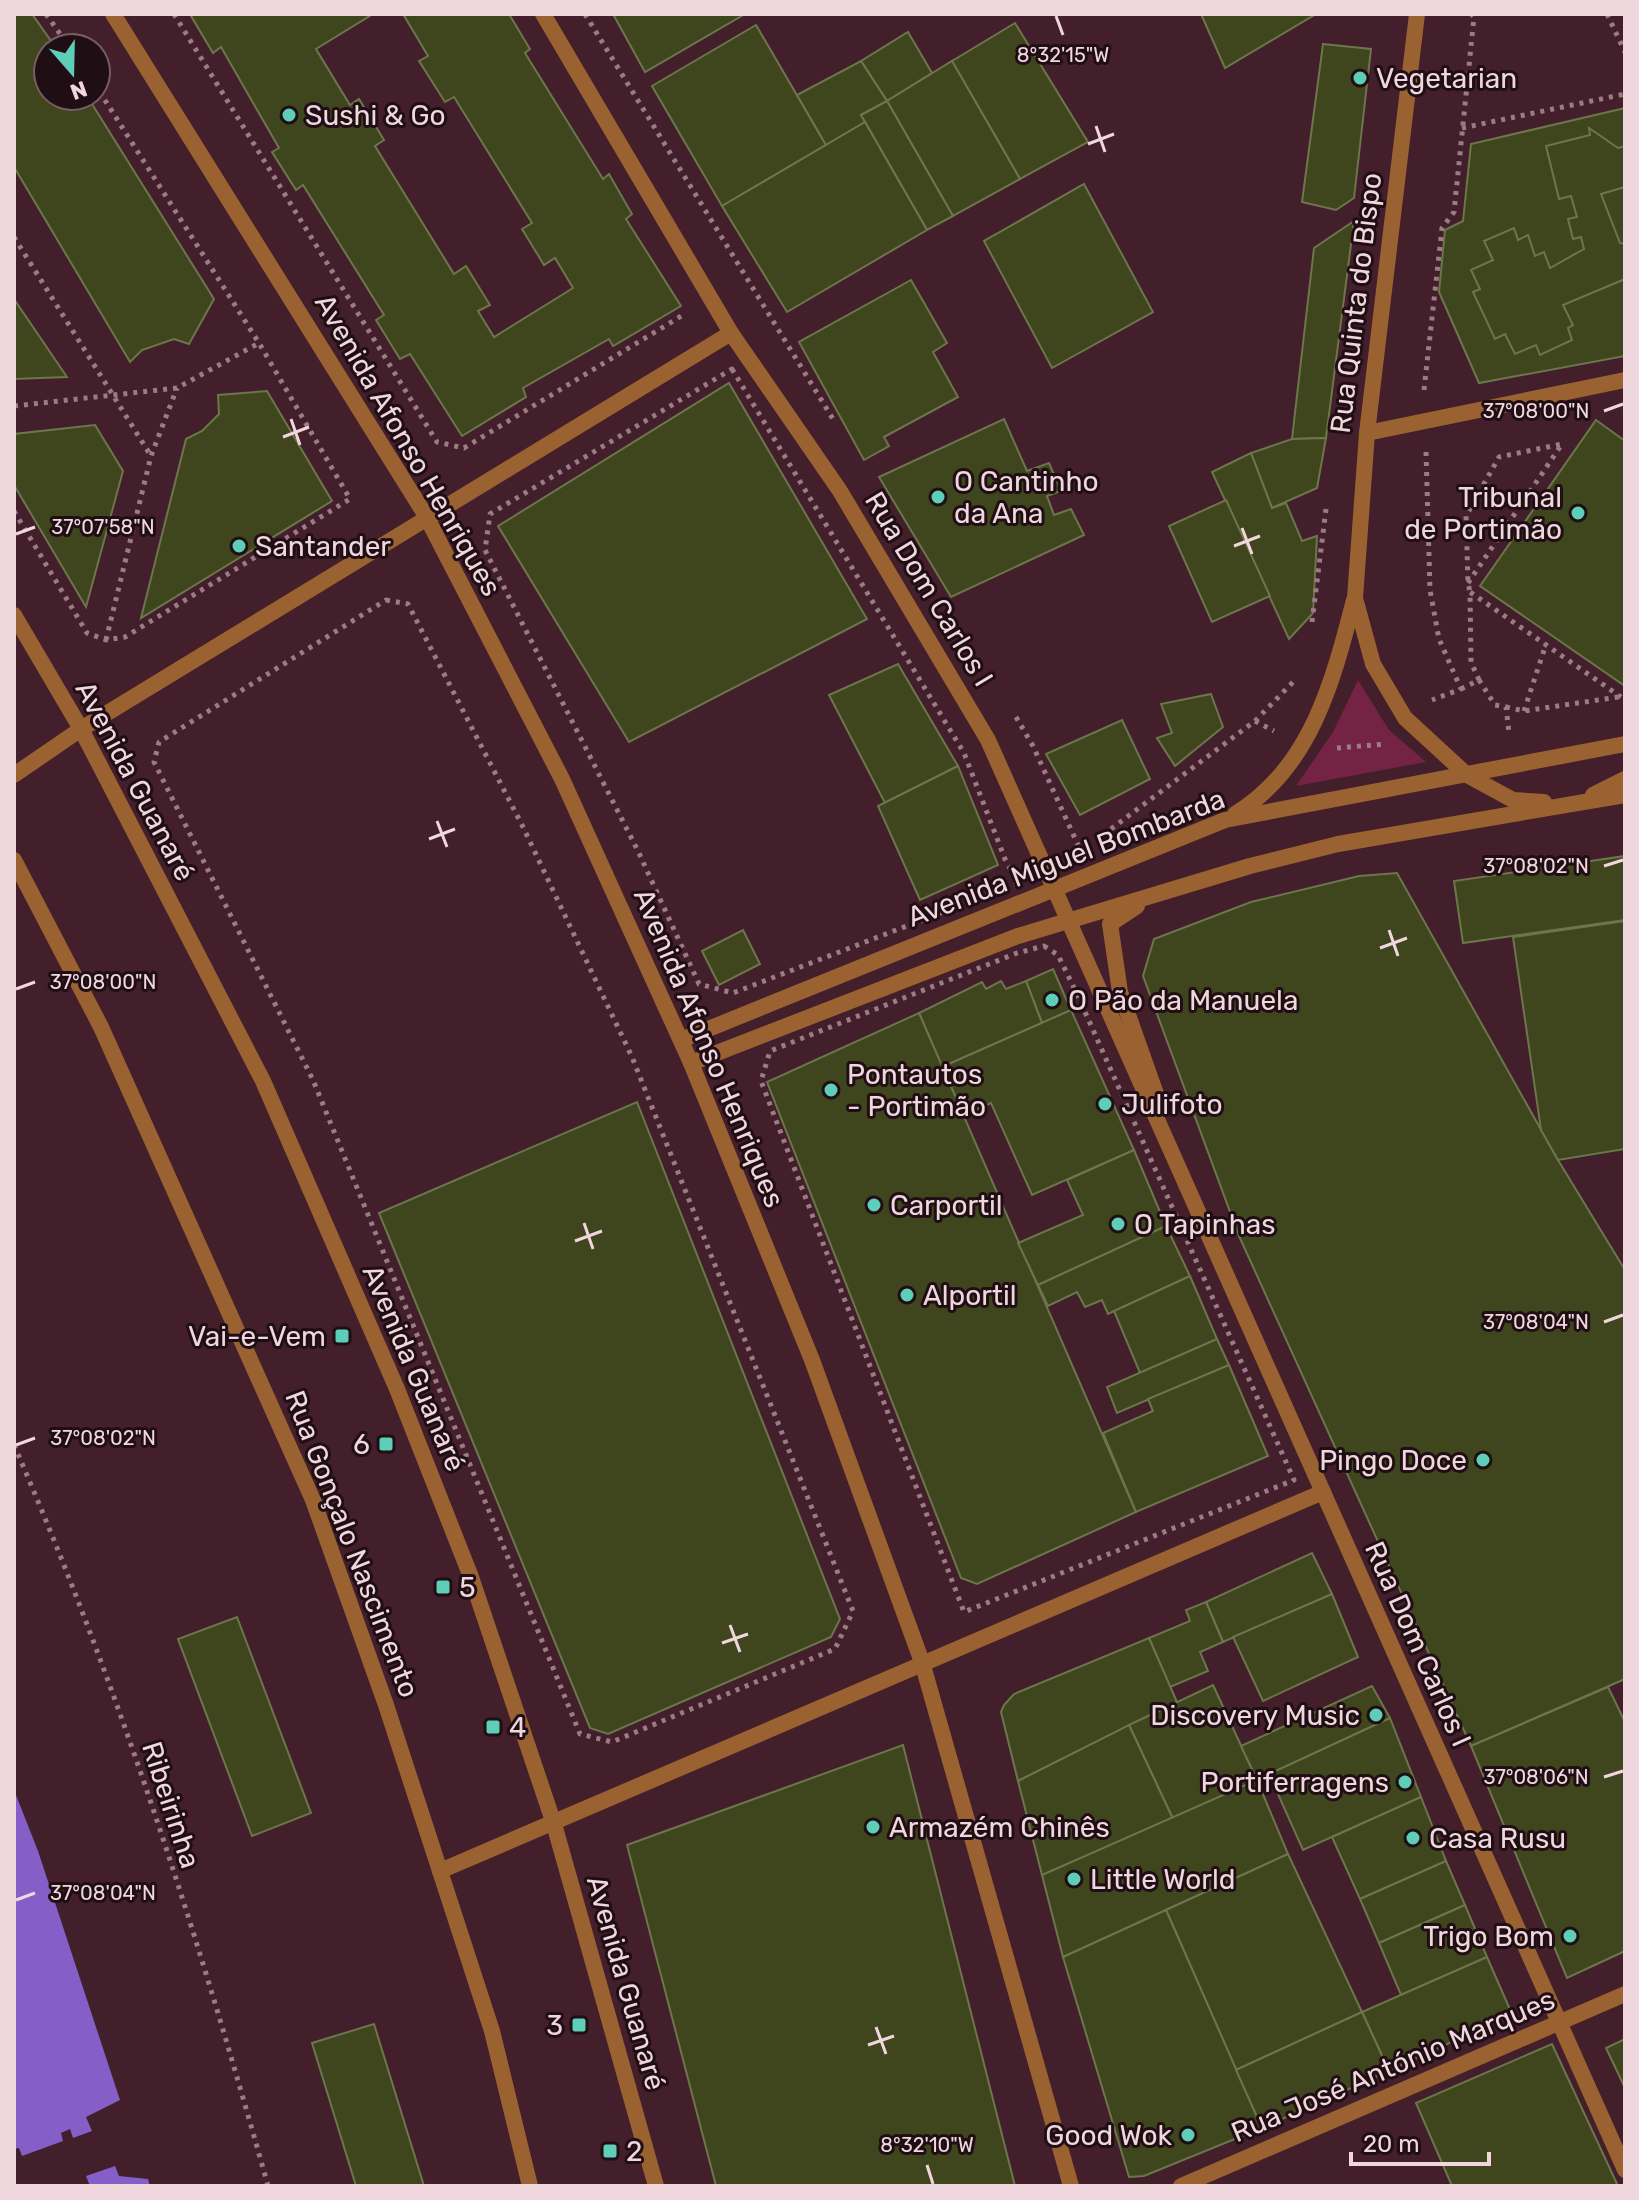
<svg xmlns="http://www.w3.org/2000/svg" width="1639" height="2200" viewBox="0 0 1639 2200" font-family="Rubik,sans-serif">
<rect width="100%" height="100%" fill="#431e2b"/>
<!-- green -->
<path fill="#742345" d="M1358,680L1389,730L1426,762L1296,786L1333,732Z"/>
<!-- water -->
<g fill="#855fc7">
<path d="M14,1790L38,1851L120,2100L86,2117L92,2131L73,2138L70,2129L61,2133L63,2141L22,2156L19,2148L14,2149Z"/>
<path d="M115,2166L119,2176L148,2179L150,2186H90L86,2176Z"/>
</g>
<!-- building -->
<g fill="#3f461e" stroke="#6c754c" stroke-width="2">
<path d="M14,14H32L56,48H48V96H87L214,299L189,344L174,339L142,350L130,362L14,167Z"/>
<path d="M194,14H373L316,49L350,105L359,99L384,140L375,146L454,274L466,266L490,305L478,311L494,337L573,288L555,258L544,265L522,229L532,223L454,97L445,102L419,61L428,56L403,14H509L530,49L525,53L603,179L609,174L632,214L626,219L681,306L613,346L609,339L523,388L526,397L462,436L410,354L400,359L376,320L384,315L303,185L296,190L272,152L279,148L221,47L213,53L191,16Z"/>
<path d="M613,14H745L645,72Z"/>
<path d="M1201,14H1316L1225,68Z"/>
<path d="M1015,23L1088,142L1020,179L952,61Z"/>
<path d="M756,25L826,145L722,206L652,86Z"/>
<path d="M908,32L932,73L887,101L861,61Z"/>
<path d="M1323,44L1371,49L1354,198L1336,210L1302,202Z"/>
<path d="M861,61L887,101L861,115L865,122L826,145L797,95Z"/>
<path d="M952,61L1020,179L953,216L887,101Z"/>
<path d="M887,101L953,216L927,230L861,115Z"/>
<path d="M1625,108V356L1479,383L1439,292L1445,230L1463,221L1471,144Z"/>
<path d="M865,122L927,230L787,312L722,206Z"/>
<path d="M1589,128L1618,148L1625,146V187L1601,194L1620,243L1625,244V279L1563,305L1573,325L1568,328L1572,340L1540,355L1536,345L1515,354L1505,334L1495,339L1473,292L1480,289L1471,270L1493,260L1484,241L1514,228L1518,240L1528,235L1535,256L1544,252L1550,268L1584,249L1581,237L1573,239L1568,219L1577,217L1571,196L1559,199L1546,146L1590,135Z"/>
<path d="M1084,184L1153,312L1052,368L984,241Z"/>
<path d="M1354,221L1326,438L1292,439L1314,248Z"/>
<path d="M911,280L947,343L933,352L958,397L884,437L889,446L864,460L799,342Z"/>
<path d="M14,299L67,377L14,379Z"/>
<path d="M729,383L867,619L629,742L498,526Z"/>
<path d="M267,391L332,501L141,618L186,439L202,431L219,414L218,395Z"/>
<path d="M1004,419L1027,471L1049,463L1061,491L1047,496L1054,515L1071,509L1084,535L951,597L879,477Z"/>
<path d="M1596,420L1625,441V686L1480,586Z"/>
<path d="M95,425L123,471L86,607L14,485V434Z"/>
<path d="M1326,438L1317,488L1272,508L1251,453L1292,439Z"/>
<path d="M1251,453L1272,508L1286,503L1302,541L1317,536L1313,613L1289,639L1212,472Z"/>
<path d="M1226,500L1270,596L1212,622L1169,526Z"/>
<path d="M898,664L958,766L885,803L829,695Z"/>
<path d="M1211,694L1223,727L1175,766L1157,738L1172,733L1161,704Z"/>
<path d="M1122,720L1150,779L1080,815L1046,754Z"/>
<path d="M958,766L998,865L920,900L878,806Z"/>
<path d="M1625,856V920L1463,943L1454,881Z"/>
<path d="M1397,873L1558,1160L1625,1270V1679L1471,1746L1239,1236L1143,976L1154,939L1251,902L1359,876Z"/>
<path d="M1625,921V1149L1558,1160L1541,1130L1513,937Z"/>
<path d="M743,930L760,964L719,985L702,951Z"/>
<path d="M1053,969L1071,1010L1042,1023L1026,981Z"/>
<path d="M1001,981L1006,989L1026,981L1042,1023L942,1067L919,1013L982,982L986,989Z"/>
<path d="M1071,1010L1134,1150L1032,1195L991,1103L964,1115L942,1067Z"/>
<path d="M919,1013L1136,1512L977,1584L961,1578L767,1082Z"/>
<path d="M637,1102L840,1619L831,1637L608,1734L590,1728L379,1213Z"/>
<path d="M1134,1150L1166,1226L1038,1285L1018,1243L1083,1215L1067,1180Z"/>
<path d="M1166,1226L1190,1276L1108,1314L1102,1300L1085,1307L1077,1292L1048,1306L1038,1285Z"/>
<path d="M1190,1276L1217,1339L1140,1373L1114,1311Z"/>
<path d="M1217,1339L1229,1365L1117,1413L1107,1387Z"/>
<path d="M1229,1365L1268,1456L1136,1512L1103,1433L1153,1411L1148,1399Z"/>
<path d="M1312,1553L1332,1594L1223,1642L1206,1602Z"/>
<path d="M1332,1594L1358,1657L1263,1701L1233,1637Z"/>
<path d="M1206,1602L1223,1642L1200,1652L1208,1671L1170,1687L1149,1638L1190,1621L1186,1610Z"/>
<path d="M237,1617L311,1813L252,1836L178,1639Z"/>
<path d="M1149,1638L1177,1702L1018,1781L1001,1712L1004,1705L1014,1694Z"/>
<path d="M1213,1685L1257,1780L1173,1819L1129,1725Z"/>
<path d="M1372,1686L1390,1718L1257,1780L1241,1746Z"/>
<path d="M1608,1687L1625,1722V1951L1567,1978L1471,1746Z"/>
<path d="M1390,1718L1421,1797L1303,1850L1269,1774Z"/>
<path d="M1129,1725L1173,1819L1042,1875L1018,1781Z"/>
<path d="M903,1745L1015,2186H716L627,1845Z"/>
<path d="M1257,1780L1288,1854L1063,1957L1042,1875Z"/>
<path d="M1421,1797L1446,1861L1360,1899L1332,1837Z"/>
<path d="M1288,1854L1362,2012L1236,2070L1166,1910Z"/>
<path d="M1446,1861L1465,1905L1379,1943L1360,1899Z"/>
<path d="M1465,1905L1487,1957L1401,1995L1379,1943Z"/>
<path d="M1166,1910L1262,2128L1144,2176L1129,2177L1063,1957Z"/>
<path d="M1487,1957L1512,2014L1389,2071L1362,2012Z"/>
<path d="M1362,2012L1389,2071L1262,2128L1236,2070Z"/>
<path d="M374,2024L424,2186H356L312,2043Z"/>
<path d="M1625,2039V2088L1606,2048Z"/>
<path d="M1552,2044L1618,2186H1452L1416,2103Z"/>
</g>
<g fill="none" stroke-linecap="round" stroke-linejoin="round">
<!-- path -->
<g stroke="#9b7c86" stroke-width="5" stroke-dasharray="4 6" stroke-linecap="butt">
<path d="M46,14L70,48"/>
<path d="M174,14L437,442L464,448L683,315"/>
<path d="M585,14L833,419"/>
<path d="M1607,14L1625,52"/>
<path d="M1462,128L1625,94"/>
<path d="M14,237L151,456"/>
<path d="M732,369L964,753L1005,859L1018,883L733,993L699,984L638,851L485,550L490,514Z"/>
<path d="M1424,390L1442,228L1454,212L1474,17L1471,14"/>
<path d="M14,406L177,388L259,343"/>
<path d="M1426,452L1430,590L1439,639L1461,689L1432,700"/>
<path d="M14,511L87,633L106,640L125,637L350,499L259,343L96,86"/>
<path d="M1468,583L1562,444L1499,457L1466,516L1468,583L1470,592"/>
<path d="M386,600L408,604L523,827L632,1057L853,1611L835,1649L612,1742L580,1734L313,1080L154,762L159,742Z"/>
<path d="M1312,622L1326,509"/>
<path d="M106,640L151,456L177,388"/>
<path d="M1479,680L1471,662L1470,592L1621,697"/>
<path d="M1461,689L1479,680L1495,705L1506,707L1509,733"/>
<path d="M1506,707L1524,711L1625,696"/>
<path d="M1524,711L1546,644"/>
<path d="M1016,717L1033,746L1078,845"/>
<path d="M1255,721L1274,731"/>
<path d="M1337,748L1386,744"/>
<path d="M1111,829L1255,721L1296,679"/>
<path d="M1044,946L1058,955L1077,994L1294,1480L964,1612L761,1081L770,1051L1017,953Z"/>
<path d="M14,1445C118,1684 198,1935 268,2186"/>
</g>
<!-- minor -->
<g stroke="#9a6131" stroke-width="16">
<path d="M1367,433L1625,380"/>
<path d="M14,615L81,729L263,1081L397,1389L471,1577L554,1824L656,2186"/>
<path d="M14,775L81,729L731,333"/>
<path d="M14,860L101,1027L313,1500L386,1705L492,2031L530,2186"/>
<path d="M440,1871L1323,1492"/>
</g>
<!-- tertiary -->
<g stroke="#9a6131" stroke-width="16">
<path d="M113,14L426,516L562,779L691,1063L812,1360L922,1662L1071,2186"/>
<path d="M543,14L731,333L840,491L988,740L1625,2170"/>
<path d="M1417,14L1367,433L1355,598L1373,664L1405,718L1467,775L1513,800L1544,802"/>
<path d="M1593,795L1625,779"/>
<path d="M1235,814C1311,768 1333,681 1354,600"/>
<path d="M1137,906L1110,924L1120,992L1161,1108"/>
<path d="M681,1040L1225,820L1625,744"/>
<path d="M691,1063L1018,936L1250,866L1338,844L1625,795"/>
<path d="M1181,2186L1625,1994"/>
</g>
</g>
<!-- ticks -->
<path fill="none" stroke="#f0d6dd" stroke-width="3" d="M1056,16L1063,35M1096,126L1105,152M1088,144L1114,134M1604,411L1623,404M291,419L300,445M283,437L309,427M1242,528L1252,554M16,534L35,527M1234,546L1260,536M437,821L447,847M429,839L455,829M1604,866L1623,860M1389,930L1398,956M1380,948L1407,938M16,989L35,982M584,1223L593,1249M575,1241L602,1231M1604,1322L1623,1315M16,1445L35,1438M730,1625L740,1652M722,1643L748,1634M1604,1777L1623,1771M16,1900L35,1893M876,2027L886,2054M868,2045L894,2036M927,2165L933,2184"/>
<!-- markers -->
<g fill="#5eceb8" stroke="#1f0e14" stroke-width="3">
<circle cx="1360" cy="78" r="8"/>
<circle cx="289" cy="115" r="8"/>
<circle cx="938" cy="497" r="8"/>
<circle cx="1578" cy="513" r="8"/>
<circle cx="239" cy="546" r="8"/>
<circle cx="1052" cy="1000" r="8"/>
<circle cx="831" cy="1090" r="8"/>
<circle cx="1105" cy="1104" r="8"/>
<circle cx="874" cy="1205" r="8"/>
<circle cx="1118" cy="1224" r="8"/>
<circle cx="907" cy="1295" r="8"/>
<rect x="334" y="1328" width="16" height="16" rx="4"/>
<rect x="378" y="1436" width="16" height="16" rx="4"/>
<circle cx="1483" cy="1460" r="8"/>
<rect x="435" y="1579" width="16" height="16" rx="4"/>
<circle cx="1376" cy="1715" r="8"/>
<rect x="485" y="1719" width="16" height="16" rx="4"/>
<circle cx="1405" cy="1782" r="8"/>
<circle cx="873" cy="1827" r="8"/>
<circle cx="1413" cy="1838" r="8"/>
<circle cx="1074" cy="1879" r="8"/>
<circle cx="1570" cy="1936" r="8"/>
<rect x="571" y="2017" width="16" height="16" rx="4"/>
<circle cx="1188" cy="2135" r="8"/>
<rect x="602" y="2143" width="16" height="16" rx="4"/>
</g>
<g text-anchor="middle" dominant-baseline="central" stroke-width="6" stroke-linejoin="round" paint-order="stroke">
<!-- poi labels -->
<g font-size="28" fill="#f0d6dd" stroke="#1f0e14" text-anchor="start">
<text x="1376" y="78">Vegetarian</text>
<text x="305" y="115">Sushi &amp; Go</text>
<text x="954" y="481">O Cantinho<tspan x="954" dy="32">da Ana</tspan></text>
<text x="1562" y="497" text-anchor="end">Tribunal<tspan x="1562" dy="32">de Portimão</tspan></text>
<text x="255" y="546">Santander</text>
<text x="1068" y="1000">O Pão da Manuela</text>
<text x="847" y="1074">Pontautos<tspan x="847" dy="32">- Portimão</tspan></text>
<text x="1121" y="1104">Julifoto</text>
<text x="890" y="1205">Carportil</text>
<text x="1134" y="1224">O Tapinhas</text>
<text x="923" y="1295">Alportil</text>
<text x="326" y="1336" text-anchor="end">Vai-e-Vem</text>
<text x="370" y="1444" text-anchor="end">6</text>
<text x="1467" y="1460" text-anchor="end">Pingo Doce</text>
<text x="459" y="1587">5</text>
<text x="1360" y="1715" text-anchor="end">Discovery Music</text>
<text x="509" y="1727">4</text>
<text x="1389" y="1782" text-anchor="end">Portiferragens</text>
<text x="889" y="1827">Armazém Chinês</text>
<text x="1429" y="1838">Casa Rusu</text>
<text x="1090" y="1879">Little World</text>
<text x="1554" y="1936" text-anchor="end">Trigo Bom</text>
<text x="563" y="2025" text-anchor="end">3</text>
<text x="1172" y="2135" text-anchor="end">Good Wok</text>
<text x="626" y="2151">2</text>
</g>
<!-- street labels -->
<g font-size="28" fill="#f0d6dd" stroke="#1f0e14">
<text transform="translate(1356 303) rotate(-83)">Rua Quinta do Bispo</text>
<text transform="translate(408 445) rotate(60)">Avenida Afonso Henriques</text>
<text transform="translate(929 589) rotate(59)">Rua Dom Carlos I</text>
<text transform="translate(135 781) rotate(62)">Avenida Guanaré</text>
<text transform="translate(1066 858) rotate(-21)">Avenida Miguel Bombarda</text>
<text transform="translate(709 1048) rotate(67)">Avenida Afonso Henriques</text>
<text transform="translate(414 1368) rotate(67)">Avenida Guanaré</text>
<text transform="translate(352 1544) rotate(69)">Rua Gonçalo Nascimento</text>
<text transform="translate(1418 1644) rotate(66)">Rua Dom Carlos I</text>
<text transform="translate(171 1805) rotate(72)">Ribeirinha</text>
<text transform="translate(626 1983) rotate(74)">Avenida Guanaré</text>
<text transform="translate(1393 2066) rotate(-23)">Rua José António Marques</text>
</g>
</g>
<g font-size="20" text-anchor="middle" fill="#f0d6dd" stroke="#1f0e14" stroke-width="6" stroke-linejoin="round" paint-order="stroke">
<text x="1063" y="62">8°32'15"W</text>
<text x="1536" y="418">37°08'00"N</text>
<text x="103" y="534">37°07'58"N</text>
<text x="1536" y="873">37°08'02"N</text>
<text x="103" y="989">37°08'00"N</text>
<text x="1536" y="1329">37°08'04"N</text>
<text x="103" y="1445">37°08'02"N</text>
<text x="1536" y="1784">37°08'06"N</text>
<text x="103" y="1900">37°08'04"N</text>
<text x="927" y="2152">8°32'10"W</text>
</g>
<!-- border -->
<rect width="1639" height="2200" fill="none" stroke="#f0d6dd" stroke-width="32"/>
<!-- north arrow -->
<g transform="translate(72 72) rotate(160)"><circle r="38" fill="#1f0e14" stroke="#735e64" stroke-width="2"/>
<path d="M0-6L14 30L0 20L-14 30Z" fill="#5eceb8"/>
<text y="-12" font-size="22" font-weight="bold" text-anchor="middle" fill="#f0d6dd">N</text>
</g>
<!-- scale -->
<path d="M1351 2152v12h138v-12" fill="none" stroke="#f0d6dd" stroke-width="4"/>
<text x="1363" y="2152" font-size="24" fill="#f0d6dd" stroke="#1f0e14" stroke-width="6" paint-order="stroke">20 m</text>
</svg>
